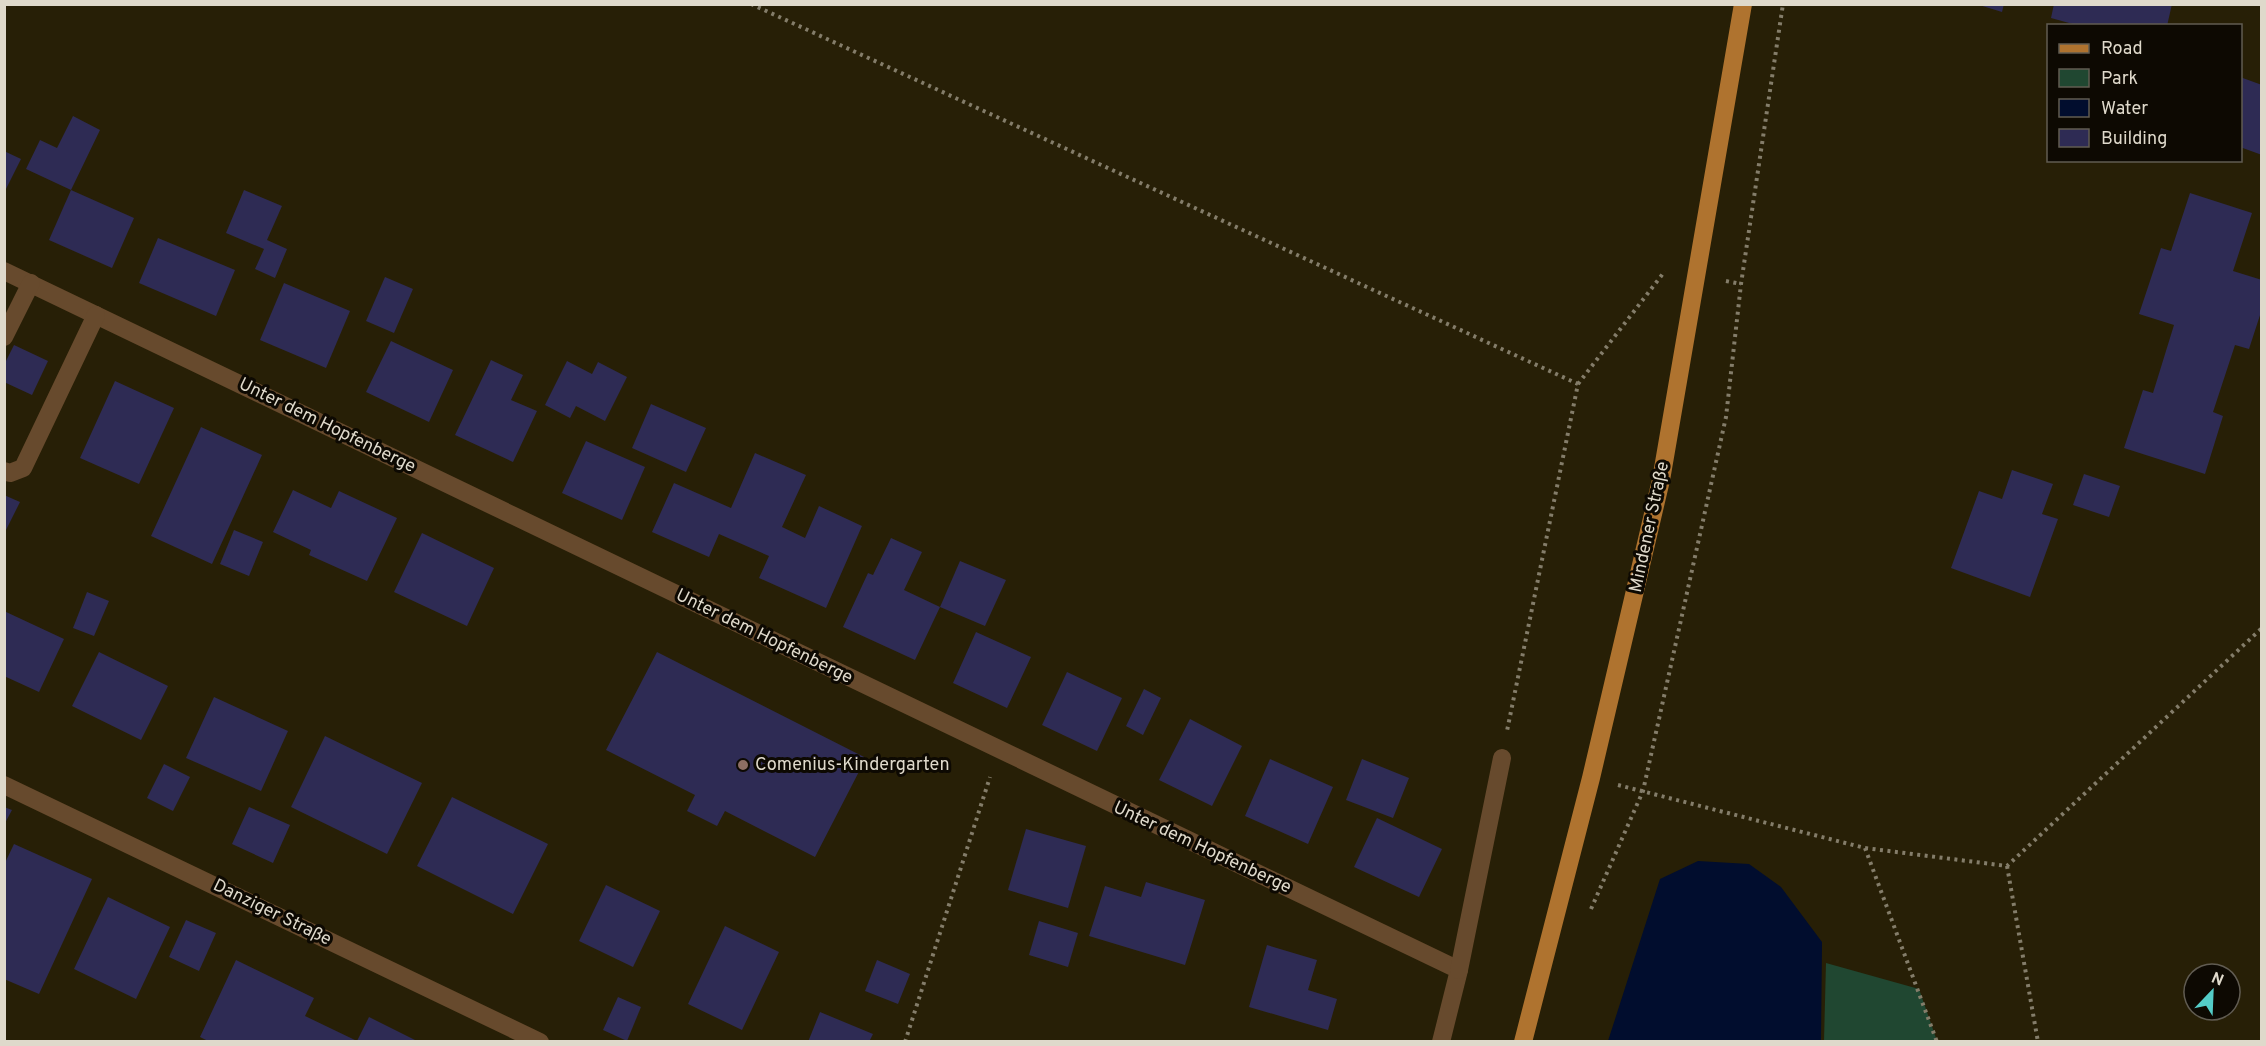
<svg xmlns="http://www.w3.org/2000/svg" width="2266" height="1046" viewBox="0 0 2266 1046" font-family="Overpass,sans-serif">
<rect width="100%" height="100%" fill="#271f06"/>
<!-- green -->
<path fill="#204731" d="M1826,963L1919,989L1937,1041H1824Z"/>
<!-- water -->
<path fill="#010d2e" d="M1698,861L1749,864L1781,887L1822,942L1821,1041H1608L1660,879Z"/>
<!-- building -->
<g fill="#2e2b54">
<path d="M1976,4H2004L2002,12Z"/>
<path d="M2054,4H2172L2167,26H2080L2051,18Z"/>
<path d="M2240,77L2262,85V155L2240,147Z"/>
<path d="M73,116L100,130L71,190L26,169L40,140L57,148Z"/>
<path d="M4,151L21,159L4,193Z"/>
<path d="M71,190L134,218L112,268L49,240Z"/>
<path d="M244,190L282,206L267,240L287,249L275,278L255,269L264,249L226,233Z"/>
<path d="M2190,193L2252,213L2233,271L2262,280V309L2249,349L2235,345L2213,412L2223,416L2205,474L2124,448L2143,390L2153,393L2174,325L2139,314L2161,248L2171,251Z"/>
<path d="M158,238L235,270L216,316L139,283Z"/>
<path d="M385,277L413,289L394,333L366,321Z"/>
<path d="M284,283L350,311L326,368L260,340Z"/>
<path d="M391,341L453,370L429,422L366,392Z"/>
<path d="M14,345L48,361L32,395L4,382V365Z"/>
<path d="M491,360L523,375L511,400L537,411L513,462L455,435Z"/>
<path d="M567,361L592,374L598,362L627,377L605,421L576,406L570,418L545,405Z"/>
<path d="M115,381L174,408L139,484L80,458Z"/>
<path d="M651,404L706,428L686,472L632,448Z"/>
<path d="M201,427L262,455L212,564L151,536Z"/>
<path d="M586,441L645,467L622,520L562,493Z"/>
<path d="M755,453L806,475L782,527L805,538L819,506L862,526L826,608L759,578L769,556L719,534L709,557L652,532L674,483L731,508Z"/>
<path d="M2012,470L2053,484L2042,514L2058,519L2030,597L1951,568L1979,491L2002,499Z"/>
<path d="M2084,474L2120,486L2109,517L2073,505Z"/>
<path d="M293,490L331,508L339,491L397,518L367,581L309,555L311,550L273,532Z"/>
<path d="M4,495L20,502L4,534Z"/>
<path d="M234,530L263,542L249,576L220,564Z"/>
<path d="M422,533L494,568L467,626L394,592Z"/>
<path d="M891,538L922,552L904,590L940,607L915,660L843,627L868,573L873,575Z"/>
<path d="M960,561L1006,580L985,626L940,607Z"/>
<path d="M87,592L109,601L94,636L73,628Z"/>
<path d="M4,611L64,639L39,692L4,676Z"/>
<path d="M976,632L1031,657L1007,708L953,683Z"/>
<path d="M99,652L168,686L141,740L72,706Z"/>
<path d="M657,652L866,758L815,857L725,811L717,826L687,811L695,795L606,750Z"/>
<path d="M1067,672L1122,698L1097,751L1042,725Z"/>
<path d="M1144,689L1161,698L1143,735L1126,726Z"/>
<path d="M214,697L288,731L261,791L186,758Z"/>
<path d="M1190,719L1242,746L1212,806L1159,780Z"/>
<path d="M325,736L422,783L387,854L291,807Z"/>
<path d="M1270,759L1333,787L1308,844L1245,816Z"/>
<path d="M1362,759L1409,778L1393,818L1346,800Z"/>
<path d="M164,764L190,777L173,811L147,798Z"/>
<path d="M452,797L548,844L513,914L417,866Z"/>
<path d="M4,807L12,810L4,825Z"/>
<path d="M249,807L290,825L273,863L232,844Z"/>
<path d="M1377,818L1442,849L1419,897L1354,867Z"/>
<path d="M1026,829L1086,846L1068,908L1008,890Z"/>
<path d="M14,844L92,879L39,994L4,979V865Z"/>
<path d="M1146,882L1205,900L1185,965L1089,936L1105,886L1141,897Z"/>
<path d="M606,885L660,911L633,967L579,941Z"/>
<path d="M108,897L170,927L136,999L74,969Z"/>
<path d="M186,920L216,933L199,971L169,957Z"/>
<path d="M1039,921L1078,933L1068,967L1029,955Z"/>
<path d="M725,926L779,952L742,1030L688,1004Z"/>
<path d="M1267,945L1317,960L1308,990L1337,999L1328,1030L1249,1007Z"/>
<path d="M236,960L314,998L305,1016L357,1041L369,1017L419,1042H210L200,1037Z"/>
<path d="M877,960L910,974L898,1004L865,991Z"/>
<path d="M618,997L641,1007L627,1041L603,1030Z"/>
<path d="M820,1012L873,1034L869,1042H808Z"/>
</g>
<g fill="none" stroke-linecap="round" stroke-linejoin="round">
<!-- path -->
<g stroke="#847d6a" stroke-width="4" stroke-dasharray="3 4.5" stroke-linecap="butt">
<path d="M751,4L1578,384L1507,731"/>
<path d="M1726,281L1741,284"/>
<path d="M1578,384L1665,271"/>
<path d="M1618,785L1865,848L2007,866L2262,628"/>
<path d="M1865,848L1937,1042"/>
<path d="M2007,866L2038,1042"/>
<path d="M1591,909L1643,791L1726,417L1741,284L1783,4"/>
<path d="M905,1042L990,777"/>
</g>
<!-- minor -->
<g stroke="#674a2d" stroke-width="18">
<path d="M4,271L1459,970L1441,1042"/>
<path d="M4,337L31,283"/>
<path d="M4,471L10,473L23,468L96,315"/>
<path d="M4,785L540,1042"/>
<path d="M1459,970L1502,758"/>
</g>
<!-- major -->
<path stroke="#af732f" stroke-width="18" d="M1523,1042L1591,778L1661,480L1743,4"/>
</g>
<!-- markers -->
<circle fill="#8d6e63" stroke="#0d0902" stroke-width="2" cx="743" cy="765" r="6"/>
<g text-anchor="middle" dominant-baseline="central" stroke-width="6" stroke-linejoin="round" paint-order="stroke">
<!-- street labels -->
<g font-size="18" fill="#dfd9cb" stroke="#0d0902">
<text transform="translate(327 426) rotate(26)">Unter dem Hopfenberge</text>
<text transform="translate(1650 527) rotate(-78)">Mindener Straße</text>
<text transform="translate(764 637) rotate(26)">Unter dem Hopfenberge</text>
<text transform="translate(1202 848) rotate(25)">Unter dem Hopfenberge</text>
<text transform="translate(272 913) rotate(26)">Danziger Straße</text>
</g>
<!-- poi labels -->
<g font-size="18" fill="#dfd9cb" stroke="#0d0902" text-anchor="start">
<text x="755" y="765">Comenius-Kindergarten</text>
</g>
</g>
<!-- border -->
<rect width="2266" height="1046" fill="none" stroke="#dfd9cb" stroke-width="12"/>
<!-- legend -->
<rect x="2047" y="24" width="195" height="138" fill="#0d0902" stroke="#615c52" stroke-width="1.5"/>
<rect x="2059" y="44" width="30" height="9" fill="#af732f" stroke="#615c52" stroke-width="1.5"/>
<text x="2101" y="54" font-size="18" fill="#dfd9cb">Road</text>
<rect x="2059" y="69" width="30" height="18" fill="#204731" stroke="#615c52" stroke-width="1.5"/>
<text x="2101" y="84" font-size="18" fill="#dfd9cb">Park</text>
<rect x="2059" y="99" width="30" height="18" fill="#010d2e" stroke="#615c52" stroke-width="1.5"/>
<text x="2101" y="114" font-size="18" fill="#dfd9cb">Water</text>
<rect x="2059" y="129" width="30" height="18" fill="#2e2b54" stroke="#615c52" stroke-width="1.5"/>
<text x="2101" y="144" font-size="18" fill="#dfd9cb">Building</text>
<!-- north arrow -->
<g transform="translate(2212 992) rotate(23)"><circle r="28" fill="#0d0902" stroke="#615c52" stroke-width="1.5"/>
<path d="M0-4.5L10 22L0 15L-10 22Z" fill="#54cdc8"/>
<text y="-9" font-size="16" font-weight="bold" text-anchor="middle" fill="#dfd9cb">N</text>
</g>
</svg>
